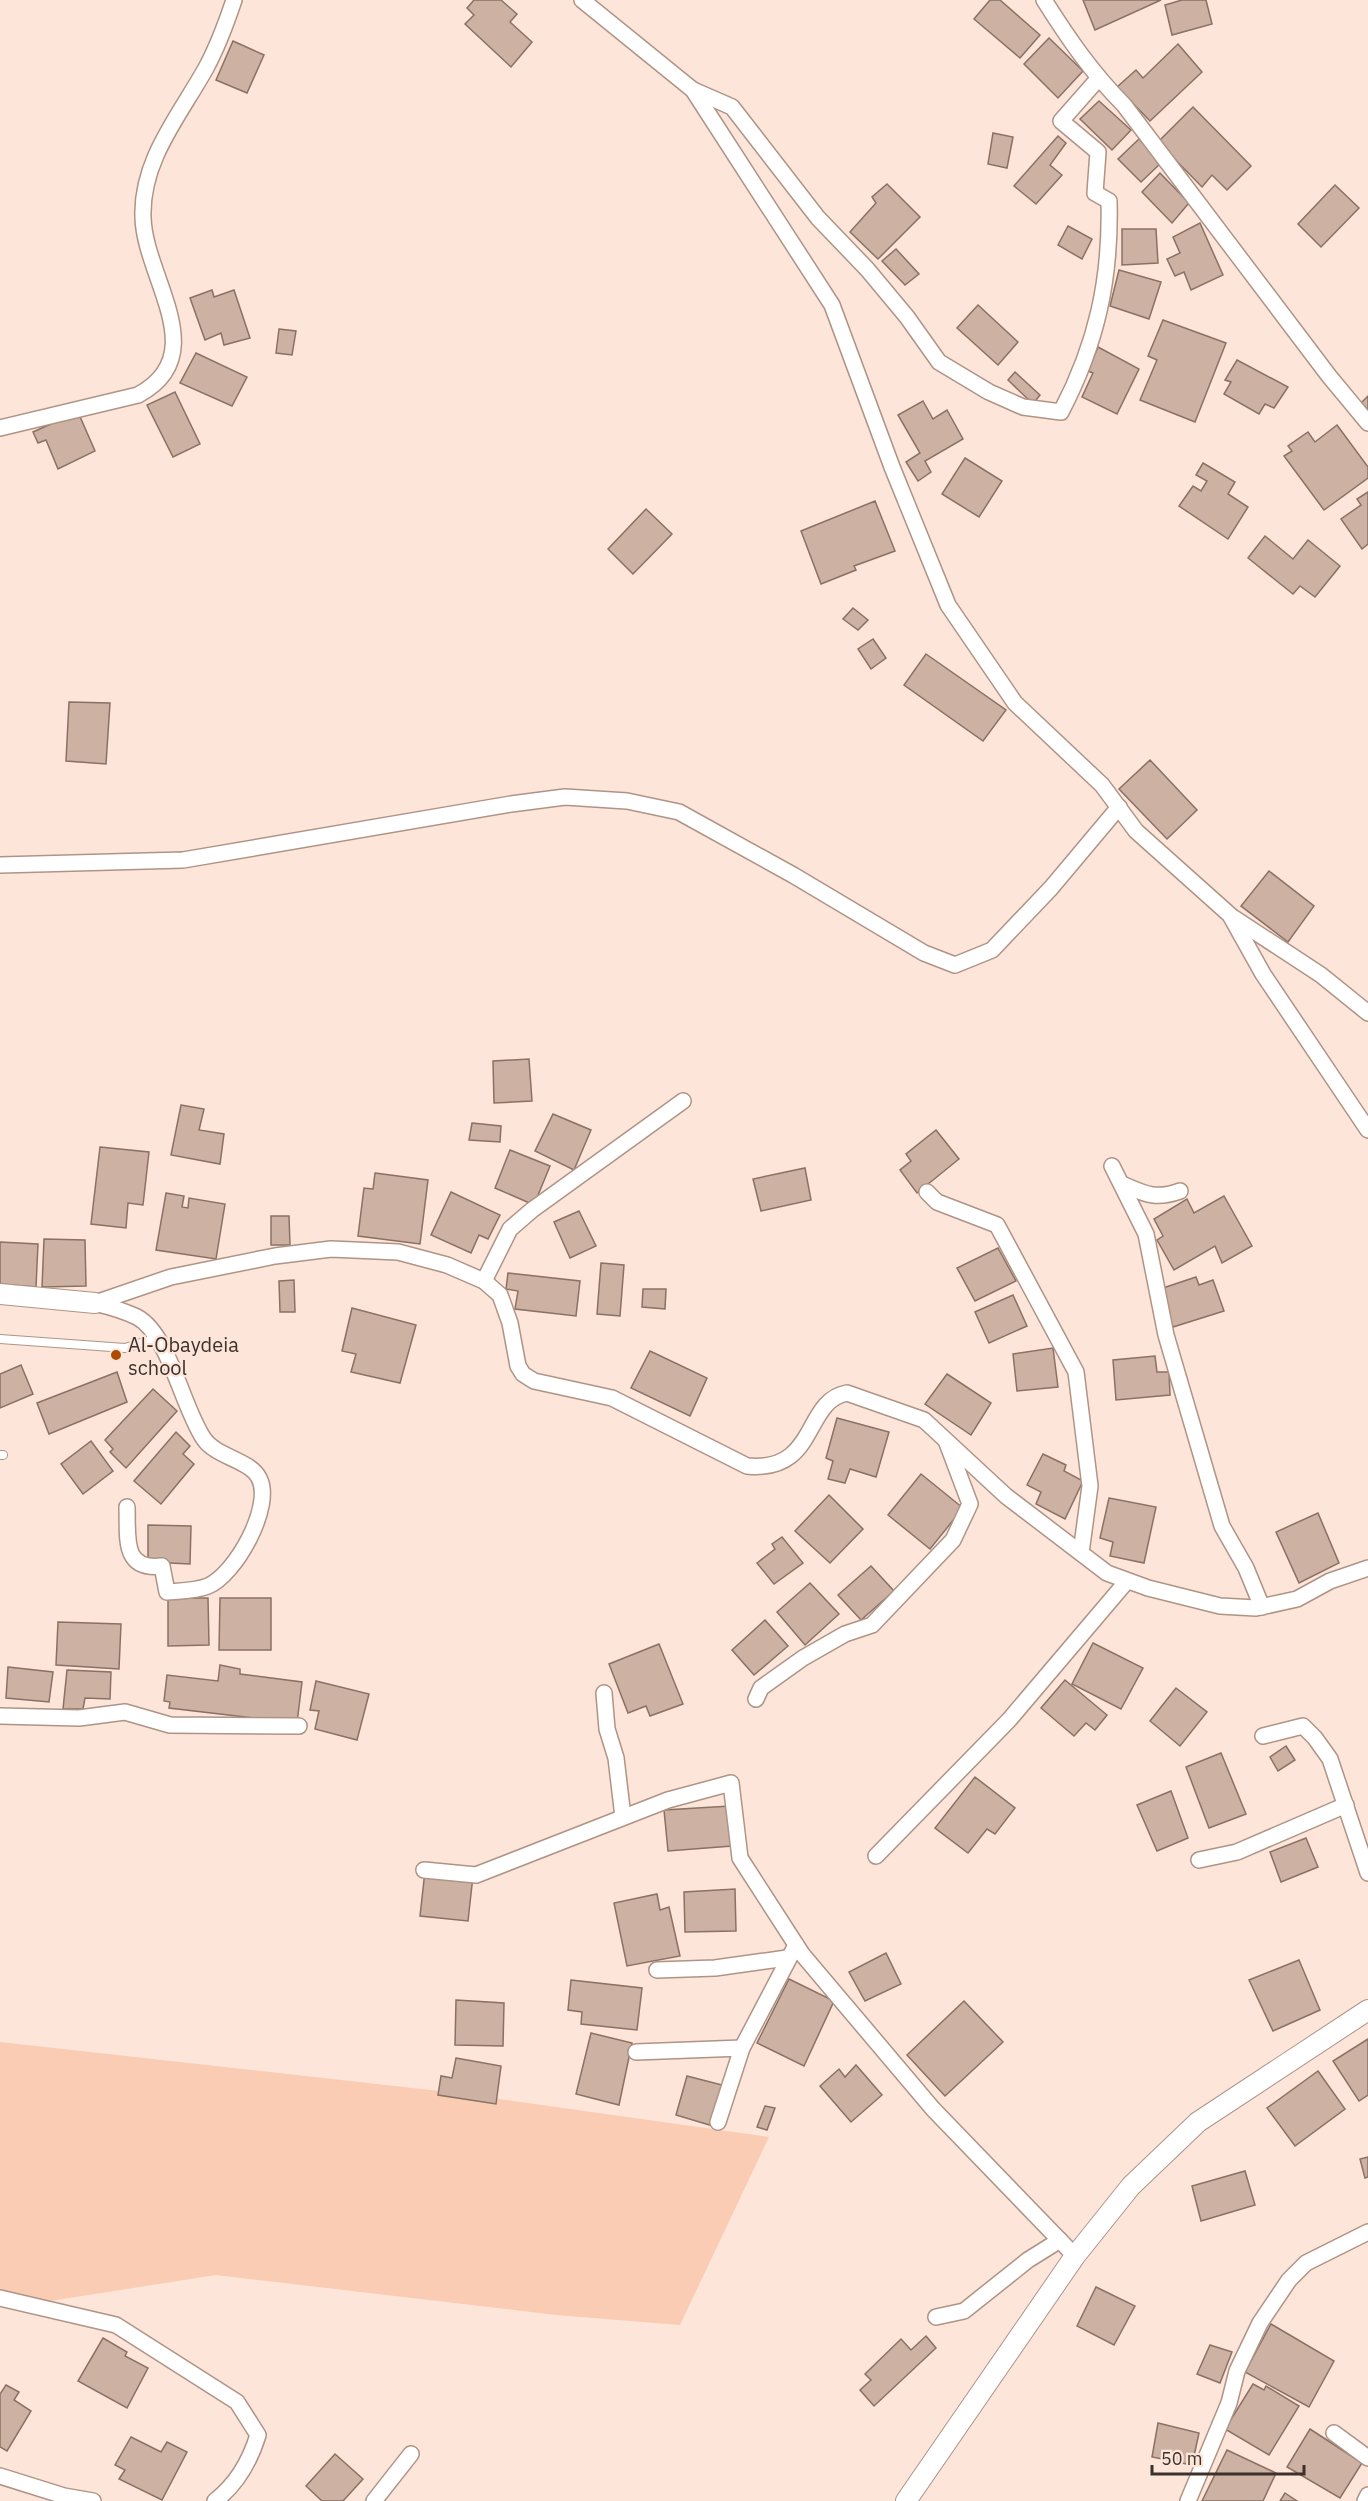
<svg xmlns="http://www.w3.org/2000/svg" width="1368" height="2501" viewBox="0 0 1368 2501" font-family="'IBM Plex Sans',sans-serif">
<rect width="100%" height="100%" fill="#fde5da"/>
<!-- green -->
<path fill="#fbccb4" d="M0,2042L457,2093L769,2137L680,2325L556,2315L216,2275L31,2304L0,2296Z"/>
<!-- building -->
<g fill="#cdb1a3" stroke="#8b7164" stroke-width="1.5">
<path d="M474,0H501L517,14L510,22L532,42L511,67L465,24L474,15L467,8Z"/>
<path d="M990,0H1000L1040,35L1020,58L974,19Z"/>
<path d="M1083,0H1161L1095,30Z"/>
<path d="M1182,0H1206L1212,24L1172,35L1165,5Z"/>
<path d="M1049,38L1083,71L1058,98L1024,64Z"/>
<path d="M233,41L264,55L247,93L216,80Z"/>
<path d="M1178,44L1202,72L1150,121L1117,87L1136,70L1143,78Z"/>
<path d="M1099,101L1131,130L1112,150L1080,119Z"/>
<path d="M1193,107L1251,166L1227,190L1212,175L1202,187L1158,142Z"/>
<path d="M993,133L1013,137L1007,168L988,164Z"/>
<path d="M1058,136L1066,143L1050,165L1062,175L1036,204L1014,186Z"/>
<path d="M1139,139L1163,161L1141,182L1118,159Z"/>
<path d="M1160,173L1189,203L1172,223L1142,192Z"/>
<path d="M887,184L920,217L878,259L850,232L876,203L872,197Z"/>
<path d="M1335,185L1359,208L1321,247L1298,224Z"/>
<path d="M1200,223L1223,275L1191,290L1184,272L1175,276L1167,259L1180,253L1173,237Z"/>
<path d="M1068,226L1092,239L1082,259L1058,245Z"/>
<path d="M1122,229H1156L1158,263L1122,265Z"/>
<path d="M896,249L919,274L905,285L882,261Z"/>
<path d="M1119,270L1161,282L1149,319L1110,306Z"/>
<path d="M212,290L214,297L234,290L250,338L224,345L221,333L205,340L190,298Z"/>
<path d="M978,305L1018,342L998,365L957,328Z"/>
<path d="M1163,320L1226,343L1195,422L1140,400L1157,360L1148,356Z"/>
<path d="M279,329L296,331L292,355L276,353Z"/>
<path d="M1098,347L1139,369L1117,414L1082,397L1093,373L1088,371Z"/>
<path d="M196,353L247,377L232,406L180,383Z"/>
<path d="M1237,360L1288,387L1274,408L1265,404L1259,414L1224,394L1231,382L1225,380Z"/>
<path d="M1015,372L1040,395L1033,404L1008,380Z"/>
<path d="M175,392L200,444L173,457L147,405Z"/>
<path d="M1368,396V410L1361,403Z"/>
<path d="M923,401L933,419L947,410L963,439L925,461L931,472L918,481L906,462L920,453L898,415Z"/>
<path d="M78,412L95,451L58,469L46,440L38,443L33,432Z"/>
<path d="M1337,425L1368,467V478L1324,510L1284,456L1292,451L1288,446L1308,432L1315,442Z"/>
<path d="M965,458L1002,481L979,517L942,494Z"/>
<path d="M1203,463L1235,482L1228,494L1248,507L1228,539L1179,506L1193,486L1201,491L1207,481L1196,475Z"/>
<path d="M1368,492V544L1362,549L1341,519L1361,505L1357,499Z"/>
<path d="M875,501L895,551L854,566L856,570L821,584L801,531Z"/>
<path d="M646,509L672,534L633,574L608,549Z"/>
<path d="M1265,536L1293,559L1308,540L1340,566L1315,597L1300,586L1293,594L1248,558Z"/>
<path d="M853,608L868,620L858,630L843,619Z"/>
<path d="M873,639L886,658L871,669L858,649Z"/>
<path d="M926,654L1006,710L983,741L904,685Z"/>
<path d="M69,702L110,703L106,764L66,761Z"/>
<path d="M1150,760L1197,810L1167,839L1119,789Z"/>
<path d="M1269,871L1314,906L1288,942L1241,906Z"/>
<path d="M529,1059L532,1101L494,1103L493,1061Z"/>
<path d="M181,1105L204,1109L199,1130L224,1134L220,1164L171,1155Z"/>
<path d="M553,1114L591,1130L574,1170L535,1151Z"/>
<path d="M472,1123L501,1126L500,1142L469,1140Z"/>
<path d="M936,1130L959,1159L917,1193L900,1170L911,1161L906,1154Z"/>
<path d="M100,1147L149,1152L143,1205L128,1203L126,1228L91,1224Z"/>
<path d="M510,1150L550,1166L534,1205L495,1188Z"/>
<path d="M805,1168L811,1200L761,1211L753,1179Z"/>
<path d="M375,1173L428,1180L420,1244L358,1236L364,1188L373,1189Z"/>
<path d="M451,1192L500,1215L488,1239L479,1235L471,1253L431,1235Z"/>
<path d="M166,1193L184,1196L182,1207L188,1208L189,1198L225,1204L216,1259L156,1250Z"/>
<path d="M1224,1196L1252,1246L1222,1263L1215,1246L1174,1270L1157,1240L1163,1236L1154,1219L1187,1199L1194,1213Z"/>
<path d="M579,1211L596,1246L570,1258L554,1222Z"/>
<path d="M271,1216H289L290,1245H271Z"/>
<path d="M44,1239L85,1240L86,1286L42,1287Z"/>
<path d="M0,1242L38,1244L36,1287L0,1284Z"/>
<path d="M998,1248L1016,1281L975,1301L957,1268Z"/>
<path d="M601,1263L624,1265L620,1316L597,1314Z"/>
<path d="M508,1273L580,1281L576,1316L515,1309L518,1291L506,1289Z"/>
<path d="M1196,1277L1199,1285L1213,1280L1224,1311L1173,1327L1160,1289Z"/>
<path d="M294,1280L295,1312H280L279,1281Z"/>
<path d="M643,1289H666L665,1309L642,1307Z"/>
<path d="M1013,1295L1027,1326L989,1343L975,1312Z"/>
<path d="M352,1308L416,1325L400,1383L351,1372L356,1354L342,1351Z"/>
<path d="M1053,1348L1058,1387L1017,1391L1013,1354Z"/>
<path d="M650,1351L707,1378L690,1416L631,1388Z"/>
<path d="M1155,1356L1157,1372H1169L1170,1395L1116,1400L1113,1360Z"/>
<path d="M21,1365L33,1394L0,1408V1374Z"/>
<path d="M117,1372L127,1402L49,1434L37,1403Z"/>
<path d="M947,1374L991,1403L971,1435L925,1404Z"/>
<path d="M153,1389L177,1411L126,1468L110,1452L113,1449L105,1440Z"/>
<path d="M837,1418L889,1432L876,1477L850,1469L845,1483L828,1479L833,1461L826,1458Z"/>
<path d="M176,1432L190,1446L183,1454L194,1464L161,1504L134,1481Z"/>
<path d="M91,1441L113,1471L83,1494L61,1464Z"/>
<path d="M1043,1454L1066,1465L1064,1471L1083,1481L1065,1519L1036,1504L1041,1492L1027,1485Z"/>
<path d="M921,1474L963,1508L930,1549L888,1515Z"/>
<path d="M829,1495L863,1529L830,1563L795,1531Z"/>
<path d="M1109,1498L1156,1507L1144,1563L1110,1556L1113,1542L1100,1538Z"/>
<path d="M1318,1513L1339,1563L1299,1583L1276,1532Z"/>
<path d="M148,1525L191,1526L190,1564L148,1562Z"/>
<path d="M782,1537L803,1563L774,1584L757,1563L775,1549L772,1544Z"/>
<path d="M871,1566L894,1591L861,1620L838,1595Z"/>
<path d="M810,1583L839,1614L805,1645L777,1612Z"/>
<path d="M168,1598H208L209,1645L168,1646Z"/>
<path d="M220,1598H271V1650H219Z"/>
<path d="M765,1620L788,1646L754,1675L732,1650Z"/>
<path d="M58,1622L121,1624L119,1669L56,1665Z"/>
<path d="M1093,1643L1143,1668L1121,1709L1072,1684Z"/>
<path d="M659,1644L683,1704L650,1716L646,1706L628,1713L609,1664Z"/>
<path d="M220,1665L240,1669V1674L302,1682L297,1723L169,1708L170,1702L164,1701L167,1675L218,1681Z"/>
<path d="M8,1667L53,1672L49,1702L6,1698Z"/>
<path d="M67,1670L111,1672L110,1699L85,1698L83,1709H63Z"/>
<path d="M1065,1680L1107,1715L1095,1730L1086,1723L1074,1736L1041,1708Z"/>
<path d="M316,1681L369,1694L357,1740L315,1729L319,1711L310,1710Z"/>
<path d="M1176,1688L1207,1712L1180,1746L1150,1721Z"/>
<path d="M1286,1746L1295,1760L1278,1771L1270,1757Z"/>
<path d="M1221,1753L1246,1814L1209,1828L1186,1767Z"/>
<path d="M975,1777L1015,1808L995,1834L987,1829L968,1853L935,1828Z"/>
<path d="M1171,1791L1188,1838L1157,1851L1137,1805Z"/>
<path d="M730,1806L732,1846L668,1851L664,1810Z"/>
<path d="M1306,1838L1318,1867L1281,1882L1270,1852Z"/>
<path d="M425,1871L473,1876L468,1921L420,1916Z"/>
<path d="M735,1889L736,1931L685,1932L684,1892Z"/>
<path d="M657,1894L660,1910L669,1907L680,1956L627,1966L614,1903Z"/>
<path d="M886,1953L901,1984L865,2001L849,1972Z"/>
<path d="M1299,1960L1320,2010L1273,2031L1249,1980Z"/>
<path d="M789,1979L834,2001L804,2066L757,2043Z"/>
<path d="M571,1980L642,1988L637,2030L581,2024L582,2012L568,2010Z"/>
<path d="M456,2000L504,2003L503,2046L455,2045Z"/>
<path d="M964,2001L1003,2042L945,2096L907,2055Z"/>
<path d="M591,2033L632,2043L619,2105L576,2094Z"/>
<path d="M1368,2039V2095L1359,2101L1333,2061Z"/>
<path d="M456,2058L501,2066L496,2104L438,2095L441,2076L452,2078Z"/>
<path d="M856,2065L882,2095L851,2122L820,2086L839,2069L845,2077Z"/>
<path d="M1318,2071L1345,2109L1295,2146L1267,2108Z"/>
<path d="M687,2076L726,2086L713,2126L676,2115Z"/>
<path d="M765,2106L775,2108L767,2130L757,2127Z"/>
<path d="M1368,2157V2177L1365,2178L1360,2159Z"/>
<path d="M1245,2171L1255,2205L1201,2221L1192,2186Z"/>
<path d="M1096,2287L1135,2306L1114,2345L1077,2326Z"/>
<path d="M1271,2324L1334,2361L1309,2407L1245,2372Z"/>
<path d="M926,2336L936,2348L874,2406L860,2390L871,2380L865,2374L901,2339L911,2350Z"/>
<path d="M103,2338L127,2352L125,2356L148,2368L127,2408L78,2381Z"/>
<path d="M1210,2345L1232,2352L1220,2383L1197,2374Z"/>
<path d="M1253,2384L1264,2390L1266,2386L1299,2406L1269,2455L1225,2429Z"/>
<path d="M6,2385L19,2392L14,2400L31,2411L7,2451L0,2447V2394Z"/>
<path d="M1158,2423L1199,2433L1192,2465L1152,2457Z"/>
<path d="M1310,2429L1362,2463L1340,2498L1287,2467Z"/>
<path d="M131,2437L161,2452L167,2442L187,2452L162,2500L119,2479L125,2470L115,2465Z"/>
<path d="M1227,2450L1276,2473L1263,2501H1202Z"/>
<path d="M335,2454L363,2479L343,2501H322L306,2486Z"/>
<path d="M1285,2493L1297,2501H1280Z"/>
</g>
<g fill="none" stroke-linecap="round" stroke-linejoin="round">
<defs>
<g id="service">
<path d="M0,1339L125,1348L157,1338"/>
<path d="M0,1455H3"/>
</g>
<g id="minor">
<path d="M582,0L693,90L832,305L892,467L948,605L1015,703L1102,785L1136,831L1230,915L1263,974L1368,1130"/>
<path d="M1044,0C1068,38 1092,73 1124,105L1329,376L1368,423"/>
<path d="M693,90L732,107L818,218L867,269L907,317L939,362L989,392L1023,407L1061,412C1097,343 1111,279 1109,201L1095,193L1098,152L1061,121L1098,79"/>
<path d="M0,428L138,395C214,355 144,277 143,217C141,160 180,115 206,68C218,46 226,24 234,0"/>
<path d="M0,865L183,860L511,804L565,797L627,801L679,812L793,875L924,953L955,965L992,950L1051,888L1119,807"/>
<path d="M1234,918L1321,975L1368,1013"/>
<path d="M1112,1166L1146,1234L1166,1335L1222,1526L1246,1568L1262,1607"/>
<path d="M1122,1184C1145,1194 1155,1200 1180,1191"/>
<path d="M927,1192L937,1202L997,1225L1076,1372L1090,1486L1081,1553"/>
<path d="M484,1281L510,1229L532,1210L683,1101"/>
<path d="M95,1303L171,1277L275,1256L331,1249L398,1252L447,1265L484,1281L500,1295L510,1323L518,1366L523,1374L534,1381L612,1398L747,1466C818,1473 803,1401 847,1393L924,1420L1006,1496L1107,1573L1148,1588L1220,1606L1256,1608L1297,1599L1330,1581L1368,1568"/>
<path d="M98,1304C111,1307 124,1311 137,1317C169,1334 183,1409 204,1439C216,1457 250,1460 259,1478C274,1506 235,1575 208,1586C196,1591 179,1591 167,1592L162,1566C122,1571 128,1538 127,1507"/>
<path d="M604,1693L607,1729L616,1758L623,1817"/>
<path d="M756,1699L761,1688L803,1658L845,1634L872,1625L953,1540L970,1504L947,1443"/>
<path d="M0,1716L79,1718L125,1712L170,1725L299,1726"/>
<path d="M1263,1736L1303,1726L1315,1738L1330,1759L1368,1873"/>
<path d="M876,1856L1009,1720L1127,1581"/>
<path d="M1199,1860L1237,1852L1346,1805"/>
<path d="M424,1870L476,1875L668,1800L731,1783L740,1858L802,1954L933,2109L1075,2256"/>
<path d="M657,1970L715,1968L787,1958"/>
<path d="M636,2052L742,2048"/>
<path d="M718,2122L742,2048L796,1945"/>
<path d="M0,2298L116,2325L237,2402L258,2435C250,2461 237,2484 215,2501"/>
<path d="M936,2317L964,2311L1028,2260L1060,2240"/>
<path d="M1334,2433L1368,2458"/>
<path d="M0,2476L64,2496L93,2501"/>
<path d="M374,2501L411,2454"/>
<path d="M1188,2501L1229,2403L1237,2371L1260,2323L1289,2280L1306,2263L1368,2232"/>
<path d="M1365,2501L1368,2495"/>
</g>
<g id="tertiary">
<path d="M0,1294L95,1303"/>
<path d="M906,2501L1075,2256L1131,2186L1198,2122L1368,2010"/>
</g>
</defs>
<!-- service casing -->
<use href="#service" stroke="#af9486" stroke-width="10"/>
<!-- minor casing -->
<use href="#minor" stroke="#af9486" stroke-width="18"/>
<!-- tertiary casing -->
<use href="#tertiary" stroke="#af9486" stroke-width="22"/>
<!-- service -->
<use href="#service" stroke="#fff" stroke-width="8"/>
<!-- minor -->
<use href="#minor" stroke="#fff" stroke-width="15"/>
<!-- tertiary -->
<use href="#tertiary" stroke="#fff" stroke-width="20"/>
</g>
<!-- markers -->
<circle fill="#ac4c01" stroke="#fde5da" stroke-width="2" cx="116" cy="1355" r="6"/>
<g text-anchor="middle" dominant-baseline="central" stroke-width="4.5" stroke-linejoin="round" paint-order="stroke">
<!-- poi labels -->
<g font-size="20" fill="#3c312b" stroke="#fde5da" text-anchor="start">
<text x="128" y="1344">Al-Obaydeia<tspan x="128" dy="23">school</tspan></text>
</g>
</g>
<!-- scale -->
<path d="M1152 2465v9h152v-9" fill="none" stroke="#3c312b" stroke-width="3"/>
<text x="1161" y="2465" font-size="18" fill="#3c312b" stroke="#fde5da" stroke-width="4.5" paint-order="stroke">50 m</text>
</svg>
